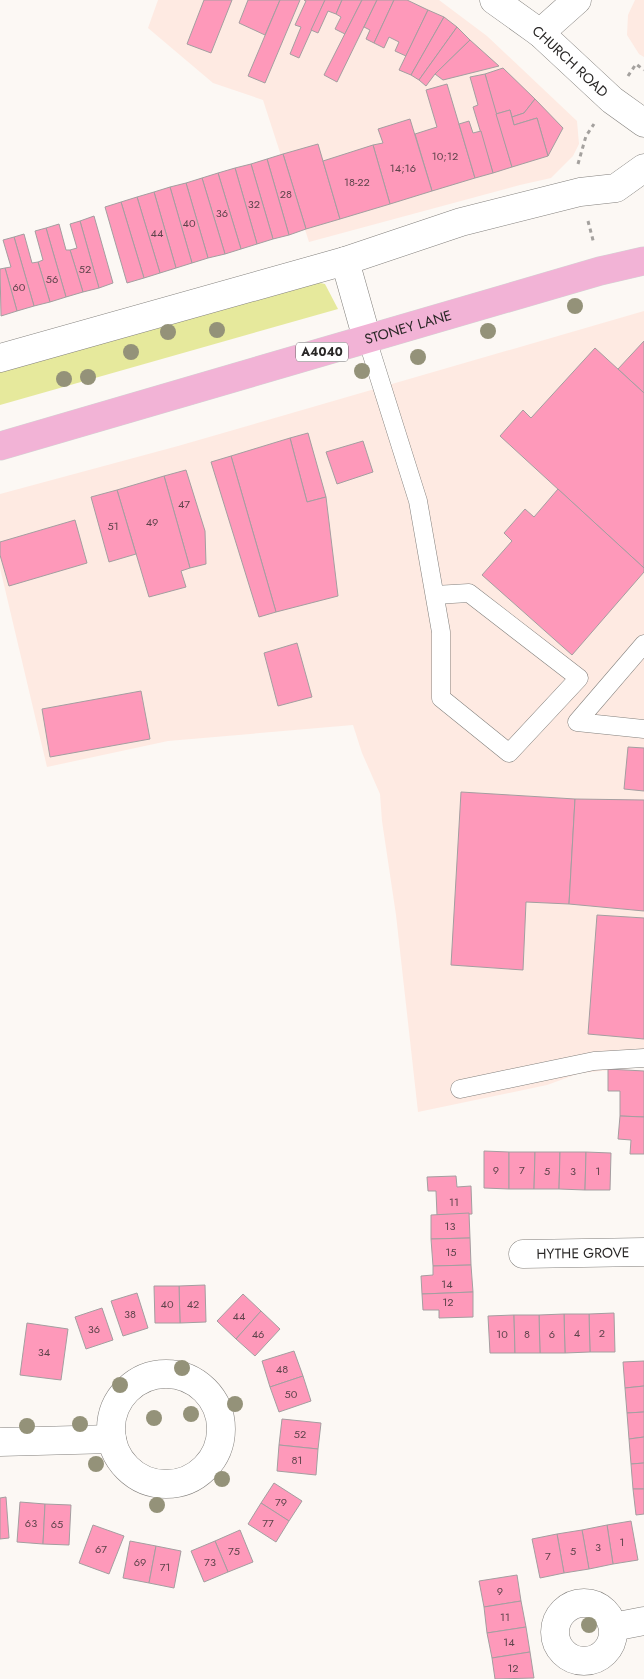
<svg xmlns="http://www.w3.org/2000/svg" width="644" height="1679" viewBox="0 0 644 1679" font-family="Jost,sans-serif">
<rect width="100%" height="100%" fill="#fcf8f4"/>
<!-- commercial -->
<g fill="#feeae2">
<path d="M158,0H439L487,36L577,121L579,144L573,156L551,178L520,185L309,242L263,100L213,83L148,28Z"/>
<path d="M635,0H644V57L639,54L627,35L628,15Z"/>
<path d="M644,311V1067L580,1073L547,1085L418,1112L396,915L382,821L380,794L362,753L353,725L168,741L47,767L0,568V494L178,446Z"/>
</g>
<!-- green -->
<path fill="#e6e99c" d="M310,281L325,284L338,309L0,405V367Z"/>
<!-- building -->
<g fill="#fe99ba" stroke="#a49ea0">
<path d="M204,0H232L211,53L187,44Z"/>
<path d="M248,0H280L265,35L239,23Z"/>
<path d="M280,0H300L265,83L248,76Z"/>
<path d="M304,0H325L299,58L290,54L301,27L295,25L306,1Z"/>
<path d="M325,0H342L336,14L328,11L318,33L311,30Z"/>
<path d="M342,0H362L345,34L335,29L341,17L336,14Z"/>
<path d="M362,0H377L337,82L324,75Z"/>
<path d="M377,0H394L374,43L366,39L370,30L364,27Z"/>
<path d="M394,0H407L428,10L406,56L395,51L399,42L389,37L384,48L374,43Z"/>
<path d="M428,10L444,17L411,75L399,70Z"/>
<path d="M444,17L457,27L419,80L411,75Z"/>
<path d="M457,27L470,40L435,74L426,86L419,80Z"/>
<path d="M470,40L499,66L443,80L435,74Z"/>
<path d="M503,68L535,99L524,113L512,117L510,110L496,114L485,74Z"/>
<path d="M485,74L512,167L493,173L473,107L478,105L470,77Z"/>
<path d="M447,84L475,178L432,191L415,134L437,127L426,90Z"/>
<path d="M535,99L563,128L548,156L537,118L514,125L512,117L524,113Z"/>
<path d="M510,110L514,125L537,118L548,156L512,167L496,114Z"/>
<path d="M410,119L432,191L390,204L373,145L383,143L378,129Z"/>
<path d="M469,121L473,133L481,131L493,173L475,178L459,124Z"/>
<path d="M318,144L340,219L306,229L283,154Z"/>
<path d="M373,145L390,204L340,219L323,161Z"/>
<path d="M283,154L306,229L289,235L267,159Z"/>
<path d="M267,159L289,235L273,239L251,164Z"/>
<path d="M251,164L273,239L257,244L235,168Z"/>
<path d="M235,168L257,244L241,249L218,173Z"/>
<path d="M218,173L241,249L225,254L202,178Z"/>
<path d="M202,178L225,254L208,258L186,183Z"/>
<path d="M186,183L208,258L192,263L170,187Z"/>
<path d="M170,187L192,263L176,268L154,192Z"/>
<path d="M154,192L176,268L160,273L137,197Z"/>
<path d="M137,197L160,273L144,278L121,202Z"/>
<path d="M121,202L144,278L127,283L105,207Z"/>
<path d="M94,216L113,283L99,288L80,221Z"/>
<path d="M80,221L99,288L83,292L70,250L77,248L70,224Z"/>
<path d="M59,224L66,250H70L83,292L66,297L46,228Z"/>
<path d="M46,228L66,297L50,302L38,262L43,260L35,231Z"/>
<path d="M24,234L32,263L38,262L50,302L34,306L14,237Z"/>
<path d="M14,237L34,306L17,311L5,268L11,267L3,240Z"/>
<path d="M5,268L17,311L1,316L0,269Z"/>
<path d="M644,341V393L618,369Z"/>
<path d="M595,348L644,393V568L500,436L523,410L531,418Z"/>
<path d="M308,433L326,497L307,502L290,438Z"/>
<path d="M290,438L307,502L326,497L338,596L276,612L231,456Z"/>
<path d="M363,441L373,472L337,484L326,452Z"/>
<path d="M231,456L276,612L259,617L211,462Z"/>
<path d="M186,470L205,531L206,564L190,568L164,476Z"/>
<path d="M164,476L190,568L181,571L186,587L149,597L117,490Z"/>
<path d="M558,489L644,568V572L572,655L482,575L512,541L504,533L525,509L534,517Z"/>
<path d="M117,490L136,554L109,562L91,497Z"/>
<path d="M75,520L87,563L9,586L0,555V542Z"/>
<path d="M297,643L312,697L278,706L264,653Z"/>
<path d="M141,691L150,739L50,757L42,709Z"/>
<path d="M628,747L644,748V791L624,789Z"/>
<path d="M461,792L575,799L569,904L526,902L523,970L451,965Z"/>
<path d="M575,799L644,800V911L569,904Z"/>
<path d="M597,915L644,918V1039L588,1034Z"/>
<path d="M608,1069L644,1071V1117L620,1116V1091H608Z"/>
<path d="M620,1116L644,1117V1154H630L631,1140L618,1139Z"/>
<path d="M484,1151L509,1152V1189L484,1188Z"/>
<path d="M509,1152H535L534,1189H509Z"/>
<path d="M535,1152H560L559,1189H534Z"/>
<path d="M560,1152H586L585,1190L559,1189Z"/>
<path d="M586,1152L611,1153L610,1190H585Z"/>
<path d="M456,1176L457,1187L471,1186L472,1214L437,1215L436,1191H428L427,1177Z"/>
<path d="M469,1213L470,1238L431,1239V1215Z"/>
<path d="M470,1238L471,1265L433,1266L431,1239Z"/>
<path d="M471,1265L473,1292L422,1294L421,1276L433,1275V1266Z"/>
<path d="M205,1285L206,1322L180,1323L179,1286Z"/>
<path d="M154,1286H179L180,1323H155Z"/>
<path d="M473,1292V1317L439,1318V1310H423L422,1294Z"/>
<path d="M137,1293L148,1328L123,1336L111,1301Z"/>
<path d="M243,1294L261,1311L236,1339L217,1321Z"/>
<path d="M102,1308L113,1340L86,1349L75,1317Z"/>
<path d="M261,1311L280,1329L255,1356L236,1339Z"/>
<path d="M614,1313L615,1352H590L589,1314Z"/>
<path d="M564,1314H589L590,1352L565,1353Z"/>
<path d="M564,1314L565,1353H540L539,1315Z"/>
<path d="M514,1315L515,1353H490L488,1316Z"/>
<path d="M514,1315H539L540,1353H515Z"/>
<path d="M27,1323L68,1329L61,1380L20,1375Z"/>
<path d="M294,1351L303,1376L270,1387L262,1361Z"/>
<path d="M644,1361V1386L625,1388L623,1362Z"/>
<path d="M303,1376L311,1401L279,1412L270,1387Z"/>
<path d="M644,1386V1412L627,1413L625,1388Z"/>
<path d="M644,1412V1437L629,1439L627,1413Z"/>
<path d="M282,1419L321,1423L318,1449L279,1445Z"/>
<path d="M644,1437V1463L631,1464L629,1439Z"/>
<path d="M279,1445L318,1449L316,1475L277,1471Z"/>
<path d="M644,1463V1489H633L631,1464Z"/>
<path d="M274,1483L302,1501L289,1521L261,1503Z"/>
<path d="M633,1489H644V1514L636,1515Z"/>
<path d="M6,1497L9,1538L0,1539V1498Z"/>
<path d="M20,1502L45,1504L43,1544L17,1542Z"/>
<path d="M261,1503L289,1521L276,1542L248,1524Z"/>
<path d="M45,1504L71,1505L69,1545L43,1544Z"/>
<path d="M631,1521L638,1560L613,1564L607,1525Z"/>
<path d="M93,1525L124,1536L109,1574L79,1563Z"/>
<path d="M607,1525L613,1564L589,1569L582,1530Z"/>
<path d="M240,1530L253,1562L228,1572L215,1541Z"/>
<path d="M582,1530L589,1569L564,1573L557,1534Z"/>
<path d="M557,1534L564,1573L540,1578L532,1539Z"/>
<path d="M130,1541L156,1546L149,1583L123,1578Z"/>
<path d="M215,1541L228,1572L204,1582L191,1551Z"/>
<path d="M156,1546L181,1551L174,1588L149,1583Z"/>
<path d="M517,1575L521,1601L484,1607L479,1581Z"/>
<path d="M521,1601L526,1627L487,1633L484,1607Z"/>
<path d="M526,1627L530,1652L492,1658L487,1633Z"/>
<path d="M530,1652L534,1678L495,1679L492,1658Z"/>
</g>
<g fill="none" stroke-linecap="round" stroke-linejoin="round">
<defs>
<g id="service">
<path d="M367,339L418,501L441,632V698L509,753L579,678L469,593L435,595"/>
<path d="M644,644L577,722L644,729"/>
<path d="M460,1089L594,1061L644,1058"/>
</g>
<g id="minor">
<path d="M345,261L461,222L580,192L616,188L644,168"/>
<path d="M0,358L345,261L367,339"/>
<path id="s1" d="M523,1254L644,1252"/>
<circle cx="166" cy="1429" r="55"/>
<path d="M0,1442L112,1439"/>
<circle cx="584" cy="1632" r="29"/>
<path d="M613,1627L644,1621"/>
</g>
<g id="tertiary">
<path id="s2" d="M494,0L540,33L612,100L644,123"/>
<path d="M540,33L577,0"/>
</g>
<g id="primary">
<path id="s3" d="M0,446L600,271L644,261"/>
</g>
</defs>
<!-- service casing -->
<use href="#service" stroke="#83807d" stroke-width="19"/>
<!-- minor casing -->
<use href="#minor" stroke="#83807d" stroke-width="29"/>
<!-- tertiary casing -->
<use href="#tertiary" stroke="#83807d" stroke-width="29"/>
<!-- primary casing -->
<use href="#primary" stroke="#d4d4d4" stroke-width="29"/>
<!-- path -->
<g stroke="#a4a19e" stroke-width="3" stroke-dasharray="4 4" stroke-linecap="butt">
<path d="M628,76L636,64L644,70"/>
<path d="M578,164L586,136L594,124"/>
<path d="M588,221L594,244"/>
</g>
<!-- service -->
<use href="#service" stroke="#fff" stroke-width="18"/>
<!-- minor -->
<use href="#minor" stroke="#fff" stroke-width="28"/>
<!-- tertiary -->
<use href="#tertiary" stroke="#fff" stroke-width="28"/>
<!-- primary -->
<use href="#primary" stroke="#f2b3d6" stroke-width="28"/>
</g>
<!-- trees -->
<g fill="#949279">
<circle cx="575" cy="306" r="8"/>
<circle cx="217" cy="330" r="8"/>
<circle cx="488" cy="331" r="8"/>
<circle cx="168" cy="332" r="8"/>
<circle cx="131" cy="352" r="8"/>
<circle cx="418" cy="357" r="8"/>
<circle cx="362" cy="371" r="8"/>
<circle cx="88" cy="377" r="8"/>
<circle cx="64" cy="379" r="8"/>
<circle cx="182" cy="1368" r="8"/>
<circle cx="120" cy="1385" r="8"/>
<circle cx="235" cy="1404" r="8"/>
<circle cx="191" cy="1414" r="8"/>
<circle cx="154" cy="1418" r="8"/>
<circle cx="80" cy="1424" r="8"/>
<circle cx="27" cy="1426" r="8"/>
<circle cx="96" cy="1464" r="8"/>
<circle cx="222" cy="1479" r="8"/>
<circle cx="157" cy="1505" r="8"/>
<circle cx="589" cy="1625" r="8"/>
</g>
<g text-anchor="middle" dominant-baseline="central" stroke-width="4" stroke-linejoin="round" paint-order="stroke">
<!-- number labels -->
<g font-size="11" fill="#5f444c">
<text x="445" y="156">10;12</text>
<text x="403" y="168">14;16</text>
<text x="357" y="182">18-22</text>
<text x="286" y="194">28</text>
<text x="254" y="204">32</text>
<text x="222" y="213">36</text>
<text x="189" y="223">40</text>
<text x="157" y="233">44</text>
<text x="85" y="269">52</text>
<text x="52" y="279">56</text>
<text x="19" y="287">60</text>
<text x="184" y="504">47</text>
<text x="152" y="522">49</text>
<text x="113" y="526">51</text>
<text x="496" y="1170">9</text>
<text x="522" y="1170">7</text>
<text x="547" y="1171">5</text>
<text x="573" y="1171">3</text>
<text x="598" y="1171">1</text>
<text x="454" y="1202">11</text>
<text x="450" y="1226">13</text>
<text x="451" y="1252">15</text>
<text x="447" y="1284">14</text>
<text x="448" y="1302">12</text>
<text x="167" y="1304">40</text>
<text x="193" y="1304">42</text>
<text x="130" y="1314">38</text>
<text x="239" y="1316">44</text>
<text x="94" y="1329">36</text>
<text x="577" y="1333">4</text>
<text x="602" y="1333">2</text>
<text x="258" y="1334">46</text>
<text x="502" y="1334">10</text>
<text x="527" y="1334">8</text>
<text x="552" y="1334">6</text>
<text x="44" y="1352">34</text>
<text x="282" y="1369">48</text>
<text x="291" y="1394">50</text>
<text x="300" y="1434">52</text>
<text x="297" y="1460">81</text>
<text x="281" y="1502">79</text>
<text x="31" y="1523">63</text>
<text x="268" y="1523">77</text>
<text x="57" y="1524">65</text>
<text x="622" y="1542">1</text>
<text x="598" y="1547">3</text>
<text x="101" y="1549">67</text>
<text x="234" y="1551">75</text>
<text x="573" y="1551">5</text>
<text x="548" y="1556">7</text>
<text x="140" y="1562">69</text>
<text x="210" y="1562">73</text>
<text x="165" y="1567">71</text>
<text x="500" y="1591">9</text>
<text x="505" y="1617">11</text>
<text x="509" y="1642">14</text>
<text x="513" y="1668">12</text>
</g>
<!-- shield labels -->
<rect fill="#fff" stroke="#6a6868" stroke-width="1" x="296" y="342.5" width="52" height="19" rx="4"/>
<g font-size="12" font-weight="bold" fill="#2a2827">
<text x="322" y="352">A4040</text>
</g>
<!-- street labels -->
<g font-size="14" fill="#2a2827" stroke="#fff">
<text stroke="none"><textPath href="#s2" startOffset="98">CHURCH ROAD</textPath></text>
<text stroke="none"><textPath href="#s3" startOffset="425">STONEY LANE</textPath></text>
<text stroke="none"><textPath href="#s1" startOffset="60">HYTHE GROVE</textPath></text>
</g>
</g>
</svg>
